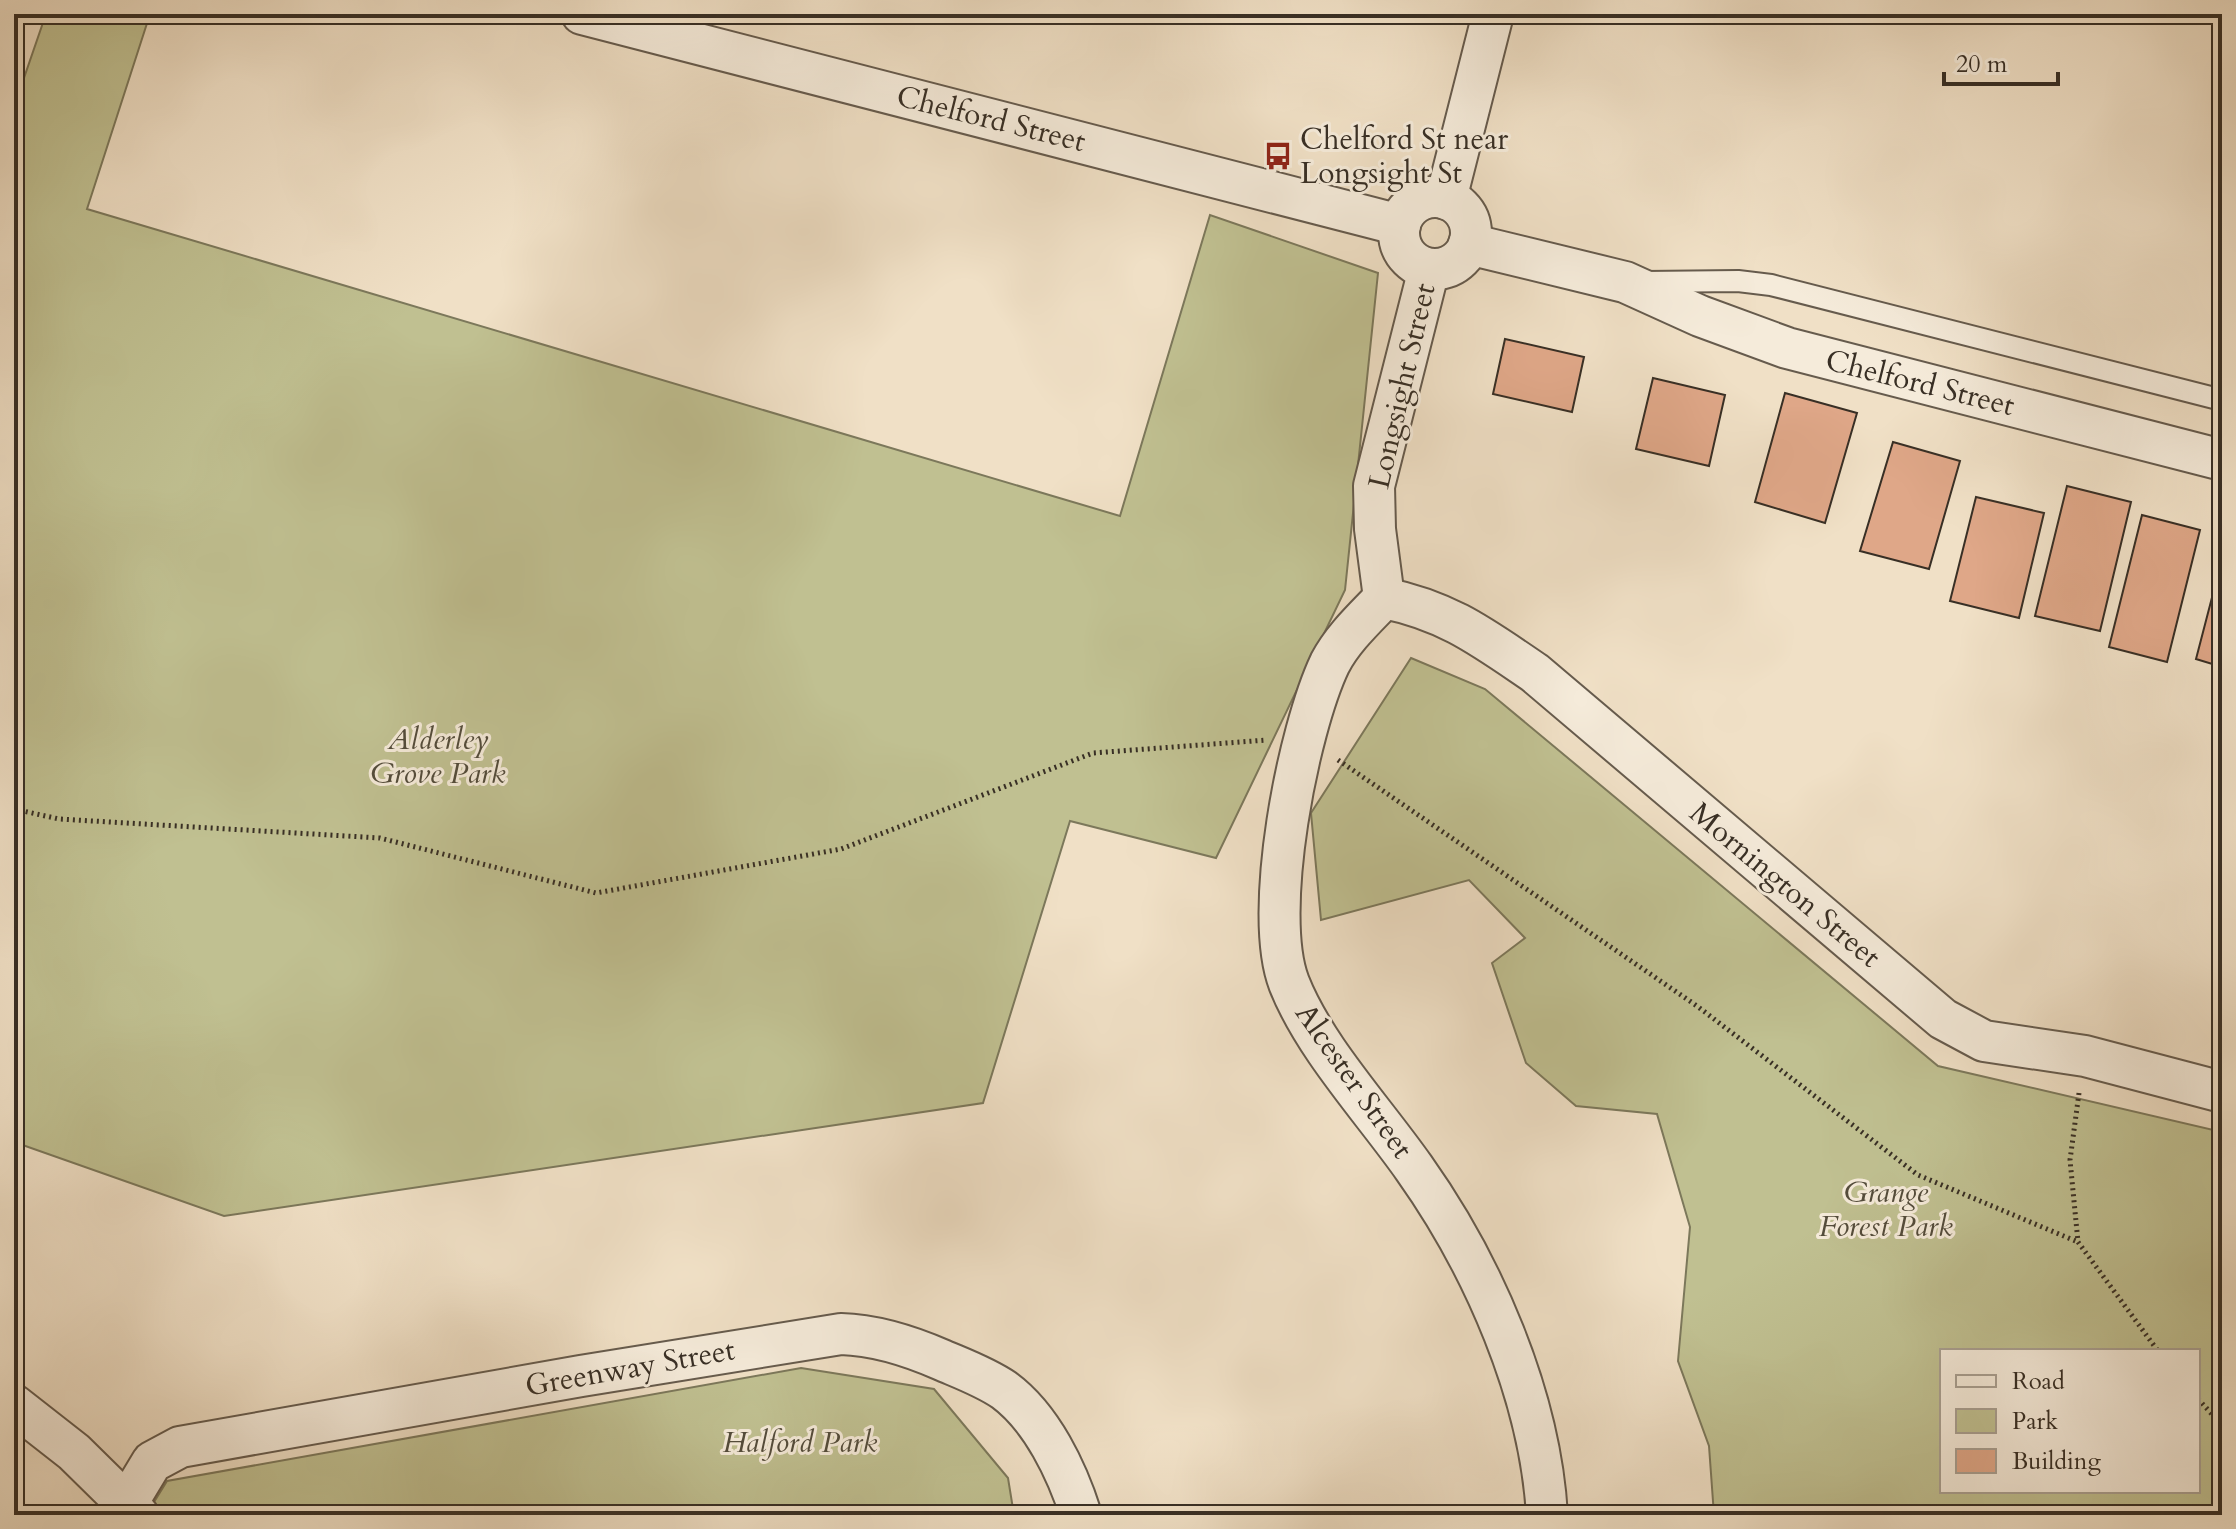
<svg xmlns="http://www.w3.org/2000/svg" width="2236" height="1529" viewBox="0 0 2236 1529" font-family="Cardo,serif">
<rect width="100%" height="100%" fill="#f0e0c6"/>
<filter id="stains"><feTurbulence type="fractalNoise" baseFrequency=".0025" numOctaves="4"/><feColorMatrix values="0 0 0 0 .2 0 0 0 0 .09 0 0 0 0 .02 0 0 0 .5 -.17"/></filter>
<radialGradient id="worn" r=".72"><stop offset=".6" stop-color="#630" stop-opacity="0"/><stop offset="1" stop-color="#630" stop-opacity=".3"/></radialGradient>
<!-- green -->
<g fill="#c0c091" stroke="#7c785b" stroke-width="2" fill-rule="evenodd">
<path d="M46,14H150L87,209L1120,516L1210,215L1378,273L1345,590L1216,858L1070,821L983,1103L224,1216L14,1142V107Z"/>
<path d="M1411,658L1485,689L1938,1066L2222,1132V1515H1714L1709,1446L1678,1361L1690,1227L1657,1114L1576,1106L1526,1063L1492,963L1525,938L1469,880L1321,920L1311,813ZM1942,1351H2198V1491H1942Z"/>
<path d="M801,1368L934,1389L1008,1478L1014,1515H146L167,1481Z"/>
</g>
<!-- building -->
<g fill="#dfa788" stroke="#382f25" stroke-width="2">
<path d="M1505,339L1584,357L1572,412L1493,394Z"/>
<path d="M1653,378L1725,395L1709,466L1636,449Z"/>
<path d="M1785,393L1857,413L1825,523L1755,502Z"/>
<path d="M1893,442L1960,461L1929,569L1860,551Z"/>
<path d="M2067,486L2131,502L2100,631L2035,616Z"/>
<path d="M1976,497L2044,513L2019,618L1950,601Z"/>
<path d="M2142,515L2200,530L2167,662L2109,647Z"/>
<path d="M2222,559V667L2196,659Z"/>
</g>
<g fill="none" stroke-linecap="round" stroke-linejoin="round">
<defs>
<path id="lane" d="M1645,282L1738,281L1771,285L2222,400"/>
<g id="street">
<path d="M582,14L1400,225"/>
<circle cx="1435" cy="233" r="36"/>
<path d="M1446,199L1493,14"/>
<path d="M1469,244L1625,282L1700,316L1787,348L2222,460"/>
<path d="M1384,598C1365,618 1343,638 1330,663C1298,730 1262,913 1289,983C1314,1047 1374,1111 1414,1168C1483,1265 1540,1395 1547,1515"/>
<path d="M1384,598C1448,611 1482,637 1535,673L1943,1019L1984,1041L2085,1056L2222,1092"/>
<path d="M1384,598L1375,529L1374,486L1429,269"/>
<path d="M14,1405L74,1452L138,1515"/>
<path d="M120,1515L152,1462L180,1447L581,1376L841,1334C876,1335 910,1346 942,1360C963,1369 985,1377 1004,1390C1042,1418 1067,1471 1081,1515"/>
</g>
</defs>
<!-- lane casing -->
<use href="#lane" stroke="#665b4d" stroke-width="24"/>
<!-- street casing -->
<use href="#street" stroke="#665b4d" stroke-width="44"/>
<!-- path -->
<g stroke="#382f25" stroke-width="5" stroke-dasharray="2 4" stroke-linecap="butt">
<path d="M1338,760L1697,1006L1918,1175L2078,1242"/>
<path d="M14,809L59,819L380,838L596,893L841,849L1093,753L1267,740"/>
<path d="M2079,1093L2070,1160L2078,1242L2158,1351"/>
<path d="M2198,1399L2222,1425"/>
</g>
<!-- lane -->
<use href="#lane" stroke="#f5ebda" stroke-width="20"/>
<!-- street -->
<use href="#street" stroke="#f5ebda" stroke-width="40"/>
</g>
<!-- icons -->
<defs>
<symbol id="bus-bare" viewBox="-9 -9 18 18"><path d="M-5-6H5V4H4V6H2V4H-2V6H-4V4H-5ZM-3.5-4V0h7V-4ZM-3.5 1.2v1.5H-2V1.2ZM2 1.2v1.5H3.5V1.2Z" fill="#8f2418" stroke="#f5ebda" stroke-width="2.5" paint-order="stroke"/></symbol>
</defs>
<g fill-rule="evenodd">
<use href="#bus-bare" x="1258" y="136" width="40" height="40"/>
</g>
<g text-anchor="middle" dominant-baseline="central" stroke-width="6" stroke-linejoin="round" paint-order="stroke">
<!-- street labels -->
<g font-size="30" fill="#382f25" stroke="#f5ebda">
<text transform="translate(991 119) rotate(14)">Chelford Street</text>
<text transform="translate(1920 383) rotate(14)">Chelford Street</text>
<text transform="translate(1402 386) rotate(-77)">Longsight Street</text>
<text transform="translate(1785 885) rotate(40)">Mornington Street</text>
<text transform="translate(1354 1081) rotate(55)">Alcester Street</text>
<text transform="translate(630 1368) rotate(-10)">Greenway Street</text>
</g>
<!-- poi labels -->
<g font-size="30" fill="#382f25" stroke="#f5ebda" text-anchor="start">
<text x="1300" y="139">Chelford St near<tspan x="1300" dy="34">Longsight St</tspan></text>
</g>
<!-- park labels -->
<g font-size="30" font-style="italic" fill="#534c3b" stroke="#f5ebda">
<text x="438" y="739">Alderley<tspan x="438" dy="34">Grove Park</tspan></text>
<text x="1886" y="1192">Grange<tspan x="1886" dy="34">Forest Park</tspan></text>
<text x="800" y="1442">Halford Park</text>
</g>
</g>
<!-- margin -->
<rect width="2236" height="1529" fill="none" stroke="#f0e0c6" stroke-width="48"/>
<rect x="16" y="16" width="2204" height="1497" fill="none" stroke="#382f25" stroke-width="4"/>
<rect x="24" y="24" width="2188" height="1481" fill="none" stroke="#382f25" stroke-width="2"/>
<!-- legend -->
<rect x="1940" y="1349" width="260" height="144" fill="#f5ebda" stroke="#a9a092" stroke-width="2"/>
<rect x="1956" y="1375" width="40" height="12" fill="#f5ebda" stroke="#a9a092" stroke-width="2"/>
<text x="2012" y="1389" font-size="24" fill="#382f25">Road</text>
<rect x="1956" y="1409" width="40" height="24" fill="#c0c091" stroke="#a9a092" stroke-width="2"/>
<text x="2012" y="1429" font-size="24" fill="#382f25">Park</text>
<rect x="1956" y="1449" width="40" height="24" fill="#dfa788" stroke="#a9a092" stroke-width="2"/>
<text x="2012" y="1469" font-size="24" fill="#382f25">Building</text>
<!-- scale -->
<path d="M1944 72v12h114v-12" fill="none" stroke="#382f25" stroke-width="4"/>
<text x="1956" y="72" font-size="24" fill="#382f25" stroke="#f5ebda" stroke-width="6" paint-order="stroke">20 m</text>
<rect width="100%" height="100%" filter="url(#stains)"/>
<rect width="100%" height="100%" fill="url(#worn)"/>
</svg>
